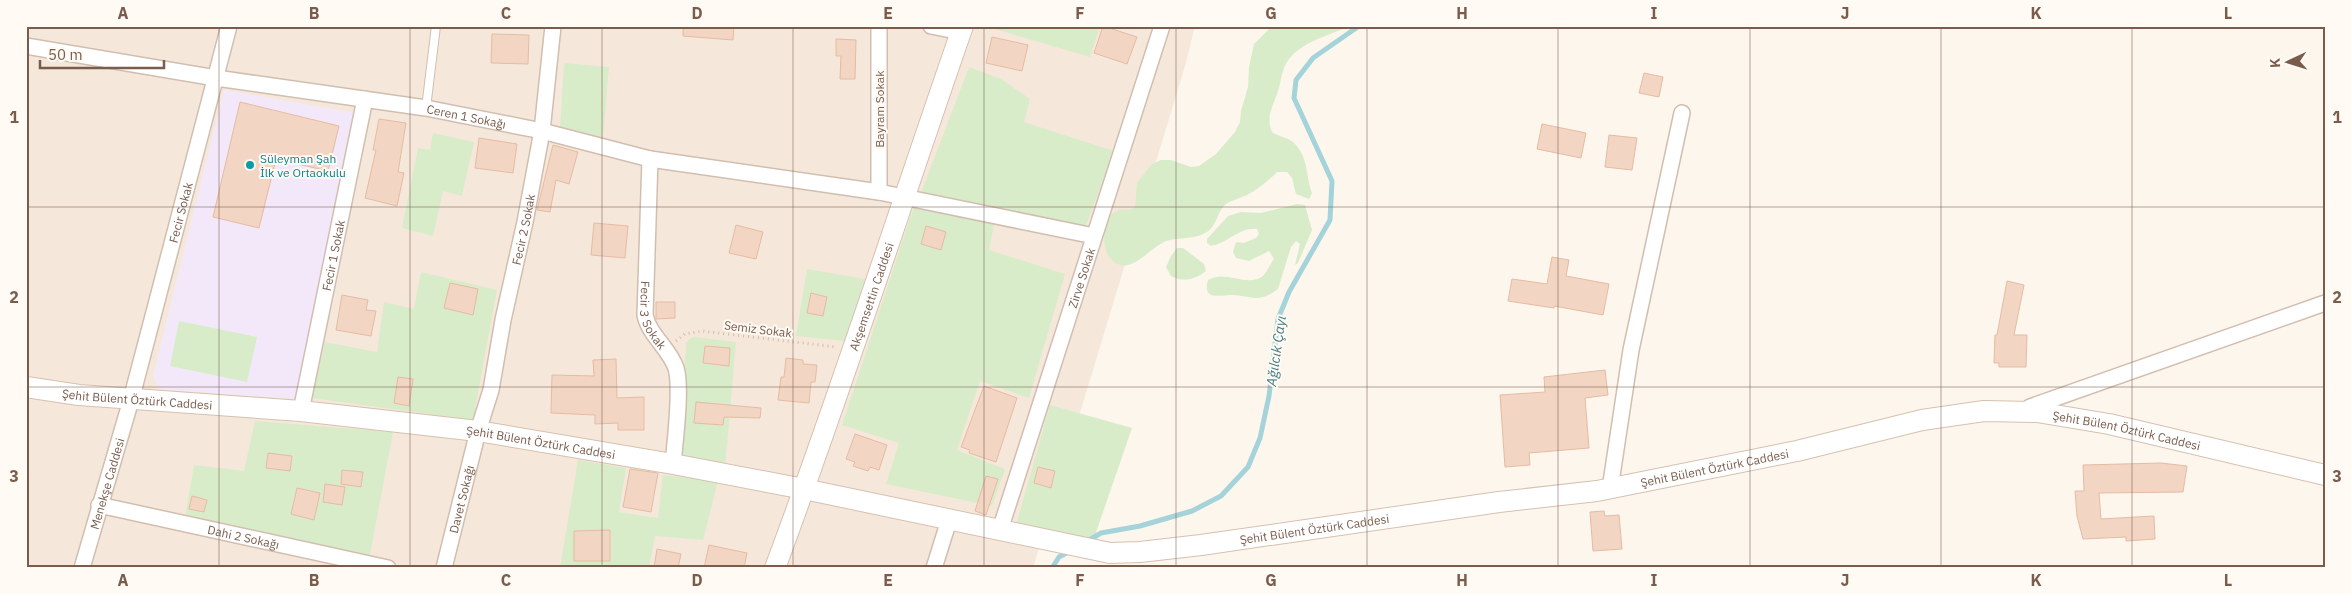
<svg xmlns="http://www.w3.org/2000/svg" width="2351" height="594" viewBox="0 0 2351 594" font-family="'IBM Plex Sans',sans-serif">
<rect width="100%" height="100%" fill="#fdf6ec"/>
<!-- residential -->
<path fill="#f5e8da" d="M26,26H1195L1185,66L1033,568H26Z"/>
<!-- education -->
<path fill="#f3e8fa" d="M224,90L356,113L295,399L159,389L153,376Z"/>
<!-- green -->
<g fill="#d8ecc9">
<path d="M985,26H1100L1090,57Z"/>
<path d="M1272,26H1349C1327,37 1294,43 1284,68C1281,76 1280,86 1277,94C1272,108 1266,117 1272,132C1279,137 1289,137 1296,145C1308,158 1306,177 1312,193L1309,199L1296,194L1292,178L1287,172H1277C1268,181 1259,189 1247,195C1241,198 1232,200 1226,204C1217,211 1217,226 1207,232C1194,240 1179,237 1166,241C1150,247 1132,275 1114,262C1110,258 1107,255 1106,250C1101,231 1107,205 1130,210L1135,207L1137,183L1152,164L1161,160H1171L1191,167L1199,166L1216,154L1235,132L1240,122L1241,111L1248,87L1249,67L1254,44Z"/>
<path d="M564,63L609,67L603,138L560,129Z"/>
<path d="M969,67L1001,79L1030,99L1024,122L1114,151L1084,231L919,198Z"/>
<path d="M433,133L474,142L462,196L443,191L433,236L402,228L418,148L430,150Z"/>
<path d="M915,203L995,220L989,250L1065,274L1029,398L980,381L957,450L1005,469L992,506L886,484L899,443L842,425Z"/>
<path d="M1297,204L1305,205L1312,230L1298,263L1295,265L1300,244L1296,241L1291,247L1278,289C1258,304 1253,296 1233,295C1219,295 1202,301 1208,280C1225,269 1247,288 1263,276C1267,272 1270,264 1274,259L1269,251L1249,261L1236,258L1233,252L1236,242L1244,243L1256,238L1259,234L1257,229C1240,227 1228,243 1211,246L1207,243V239L1228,216L1241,212L1261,213Z"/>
<path d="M1177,248H1183L1204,264L1206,271C1196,279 1183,283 1171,276L1166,267L1171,256Z"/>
<path d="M807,269L865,279L845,341L796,336Z"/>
<path d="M421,272L497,290L473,420L312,398L325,342L377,352L384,302L414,309Z"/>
<path d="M179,321L257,337L247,382L170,366Z"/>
<path d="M694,337L736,342L725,468L686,460L680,454L686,344L689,339Z"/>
<path d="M1050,405L1132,428L1093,541L1016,525Z"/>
<path d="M255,421L393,432L370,555L185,518L194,465L244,471Z"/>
<path d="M578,460L626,468L619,512L658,518L663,475L718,481L703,540L655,536L649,568H560Z"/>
</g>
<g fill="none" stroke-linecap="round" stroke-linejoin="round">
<!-- stream -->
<g stroke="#a5d3da" stroke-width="5">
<path d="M1086,542L1101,533L1140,526L1192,511L1221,496L1248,467L1260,438L1269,396L1278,319L1289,292L1330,220L1332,181L1294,98L1296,80L1313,58L1359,26"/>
<path d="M1052,568L1059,557L1070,551"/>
</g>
</g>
<!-- building -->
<g fill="#f3d5c3" stroke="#e6bba3">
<path d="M683,26H734L733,40L683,36Z"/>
<path d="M1103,26L1137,37L1127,64L1094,53Z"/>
<path d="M492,34L529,35L528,64L491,63Z"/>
<path d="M992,37L1028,45L1022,71L986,63Z"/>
<path d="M836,39L856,40L855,79H840L841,56H836Z"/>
<path d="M1644,73L1663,77L1659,97L1639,93Z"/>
<path d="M240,102L339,126L328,171L276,159L259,228L213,217Z"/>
<path d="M379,119L406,123L398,172L404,173L397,206L365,198L376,150H373Z"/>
<path d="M1542,124L1586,133L1581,158L1537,149Z"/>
<path d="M1609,135L1637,138L1632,170L1605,167Z"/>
<path d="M479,138L517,144L513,173L475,168Z"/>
<path d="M553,145L578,152L569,184L556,180L550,212L537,210Z"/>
<path d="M594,223L628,226L625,258L591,255Z"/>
<path d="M736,225L763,232L756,259L729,253Z"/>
<path d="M926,226L946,232L941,250L921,244Z"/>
<path d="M1552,257L1569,260L1566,276L1609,284L1603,315L1554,306V308L1508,301L1512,279L1547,284Z"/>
<path d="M2007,281L2024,285L2014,335H2027L2026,367H1999V363H1994L1995,335H1997Z"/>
<path d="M450,283L478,289L473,315L444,308Z"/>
<path d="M811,293L827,297L823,316L807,313Z"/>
<path d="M342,295L368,300L366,310L376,311L371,336L336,330Z"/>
<path d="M656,302H675V318L656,319Z"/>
<path d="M705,346L730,348L729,366L703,363Z"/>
<path d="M786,358L803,360V364L817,365L815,382H811L809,403L778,400L781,377H784Z"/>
<path d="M616,359L617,398L644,397V430H618V423L595,424V415L551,413L552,375L594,376L593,360Z"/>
<path d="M1605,370L1608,395L1585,398L1589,448L1529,453L1530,465L1505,467L1500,395L1545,392L1544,377Z"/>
<path d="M398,377L413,379L409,406L394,403Z"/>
<path d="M984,386L1017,398L996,462L969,453L970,450L961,447Z"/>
<path d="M696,402L761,408L760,418L724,417L723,425L694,423Z"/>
<path d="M855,434L887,445L879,470L870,467L868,471L853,466L855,462L846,459Z"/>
<path d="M268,453L292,456L290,471L266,468Z"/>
<path d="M2161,463L2187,466L2183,492L2099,493L2101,519L2154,516L2155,539L2126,541V537L2083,539L2077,516L2075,491H2084L2083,465Z"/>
<path d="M1038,467L1055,471L1051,488L1034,483Z"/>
<path d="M630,469L658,473L651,512L623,507Z"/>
<path d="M342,470L363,472L361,487L341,484Z"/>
<path d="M986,476L998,479L986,515L975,511Z"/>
<path d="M325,484L345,487L342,505L323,502Z"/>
<path d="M297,488L320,493L314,520L291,514Z"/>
<path d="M192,496L207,500L204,512L189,509Z"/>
<path d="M1604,511L1605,516L1619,515L1622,549L1593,551L1590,512Z"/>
<path d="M610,530V561H574V531Z"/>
<path d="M709,545L747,553L744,568H704Z"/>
<path d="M657,549L681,554L678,568H654Z"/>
</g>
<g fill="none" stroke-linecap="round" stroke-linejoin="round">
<defs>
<path id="lane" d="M426,108L436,26"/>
<g id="street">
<path d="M879,26V192"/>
<path d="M931,26L961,32"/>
<path id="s1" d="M26,46L216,78L426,108L542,131L650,159L879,192L1094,236"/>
<path id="s2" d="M650,159L645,315C649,335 669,348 676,368C682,388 675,441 673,464"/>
<path id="s3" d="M301,411L365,99"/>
<path d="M2027,411L2030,407L2325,303"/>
<path d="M1610,489L1631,350L1682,113"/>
<path id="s4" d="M99,505L388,568"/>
<path id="s5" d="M1000,530L1162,26"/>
<path id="s6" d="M82,568L131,400L229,26"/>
<path id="s7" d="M444,568L478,431L491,390L503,320L525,222L542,131L553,26"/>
<path d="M934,568L949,520"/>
</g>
<g id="secondary">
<path id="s8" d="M26,387L79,395L301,411L478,431L673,464L804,489L1110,553L1140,552L1201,545L1499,502L1597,491L1797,451L1922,420L1984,411L2037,412L2109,424L2325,475"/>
<path id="s9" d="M775,568C842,389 900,207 963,26"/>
</g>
</defs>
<!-- lane casing -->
<use href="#lane" stroke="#d1beb0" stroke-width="10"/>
<!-- street casing -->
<use href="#street" stroke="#d1beb0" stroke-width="18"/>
<!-- secondary casing -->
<use href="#secondary" stroke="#d6c0b0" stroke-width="22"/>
<!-- path -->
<path stroke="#d9b8a5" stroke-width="3" stroke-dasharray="1 4" stroke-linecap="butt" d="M676,341L685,334L702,331L836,347"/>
<!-- lane -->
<use href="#lane" stroke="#fff" stroke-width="8"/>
<!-- street -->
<use href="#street" stroke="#fff" stroke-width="15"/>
<!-- secondary -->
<use href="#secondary" stroke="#fff" stroke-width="20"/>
</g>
<!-- grid -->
<path fill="none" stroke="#7a5c4d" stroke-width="1" stroke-opacity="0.55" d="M219,26V568M410,26V568M602,26V568M793,26V568M984,26V568M1176,26V568M1367,26V568M1558,26V568M1750,26V568M1941,26V568M2132,26V568M26,207H2325M26,387H2325"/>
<!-- markers -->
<circle fill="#0f9aa8" stroke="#fffaf3" stroke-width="2" cx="250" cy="165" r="5"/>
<g text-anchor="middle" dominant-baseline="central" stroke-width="4" stroke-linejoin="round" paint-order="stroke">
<!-- street labels -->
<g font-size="12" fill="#7a5c4d" stroke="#fffaf3">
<text transform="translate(879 109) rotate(-90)">Bayram Sokak</text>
<text stroke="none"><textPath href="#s1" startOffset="446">Ceren 1 Sokağı</textPath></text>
<text stroke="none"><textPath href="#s6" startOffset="369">Fecir Sokak</textPath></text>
<text stroke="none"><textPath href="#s7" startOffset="348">Fecir 2 Sokak</textPath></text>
<text stroke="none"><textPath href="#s3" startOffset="159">Fecir 1 Sokak</textPath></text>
<text stroke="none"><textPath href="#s5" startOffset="265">Zirve Sokak</textPath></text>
<text stroke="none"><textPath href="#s9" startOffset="288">Akşemsettin Caddesi</textPath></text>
<text stroke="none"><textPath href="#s2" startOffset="158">Fecir 3 Sokak</textPath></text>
<text transform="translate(758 329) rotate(7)">Semiz Sokak</text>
<text stroke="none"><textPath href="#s8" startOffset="112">Şehit Bülent Öztürk Caddesi</textPath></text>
<text stroke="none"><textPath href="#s8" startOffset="2129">Şehit Bülent Öztürk Caddesi</textPath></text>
<text stroke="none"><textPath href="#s8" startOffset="518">Şehit Bülent Öztürk Caddesi</textPath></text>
<text stroke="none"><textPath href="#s8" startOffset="1709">Şehit Bülent Öztürk Caddesi</textPath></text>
<text stroke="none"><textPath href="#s6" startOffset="88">Menekşe Caddesi</textPath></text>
<text stroke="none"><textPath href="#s7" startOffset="71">Davet Sokağı</textPath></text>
<text stroke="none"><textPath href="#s8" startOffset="1304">Şehit Bülent Öztürk Caddesi</textPath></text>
<text stroke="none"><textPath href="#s4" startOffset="148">Dahi 2 Sokağı</textPath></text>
</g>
<!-- culture labels -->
<g font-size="12" fill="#0d838f" stroke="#fffaf3" text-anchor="start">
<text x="260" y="158">Süleyman Şah<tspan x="260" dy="14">İlk ve Ortaokulu</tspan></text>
</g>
<!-- water labels -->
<g font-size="14" font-style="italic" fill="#437c86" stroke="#fffaf3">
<text transform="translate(1276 351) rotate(-82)">Ağılcık Çayı</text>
</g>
</g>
<!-- border -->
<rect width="2351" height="594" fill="none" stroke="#fffaf3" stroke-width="55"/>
<!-- north arrow -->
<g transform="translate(2288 62) rotate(266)" stroke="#fffaf3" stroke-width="4" paint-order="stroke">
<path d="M0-4L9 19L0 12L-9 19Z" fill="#7a5c4d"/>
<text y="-8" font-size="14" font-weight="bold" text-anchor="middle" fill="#7a5c4d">K</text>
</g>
<!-- scale -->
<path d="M40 60v8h124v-8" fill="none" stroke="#7a5c4d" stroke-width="2.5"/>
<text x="48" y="60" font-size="15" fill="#7a5c4d" stroke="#fffaf3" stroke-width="4" paint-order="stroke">50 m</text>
<rect x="28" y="28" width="2296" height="538" fill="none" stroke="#7a5c4d" stroke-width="2"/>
<g font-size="16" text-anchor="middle" font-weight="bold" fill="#7a5c4d">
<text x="123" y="19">A</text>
<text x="314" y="19">B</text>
<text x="506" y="19">C</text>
<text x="697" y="19">D</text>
<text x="888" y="19">E</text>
<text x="1080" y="19">F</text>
<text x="1271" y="19">G</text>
<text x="1462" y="19">H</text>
<text x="1654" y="19">I</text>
<text x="1845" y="19">J</text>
<text x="2036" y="19">K</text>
<text x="2228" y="19">L</text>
<text x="14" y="123">1</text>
<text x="2337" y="123">1</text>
<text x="14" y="303">2</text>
<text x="2337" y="303">2</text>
<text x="14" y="482">3</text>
<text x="2337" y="482">3</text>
<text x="123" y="586">A</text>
<text x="314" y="586">B</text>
<text x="506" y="586">C</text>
<text x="697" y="586">D</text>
<text x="888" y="586">E</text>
<text x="1080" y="586">F</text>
<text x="1271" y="586">G</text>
<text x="1462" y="586">H</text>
<text x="1654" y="586">I</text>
<text x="1845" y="586">J</text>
<text x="2036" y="586">K</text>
<text x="2228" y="586">L</text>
</g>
</svg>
